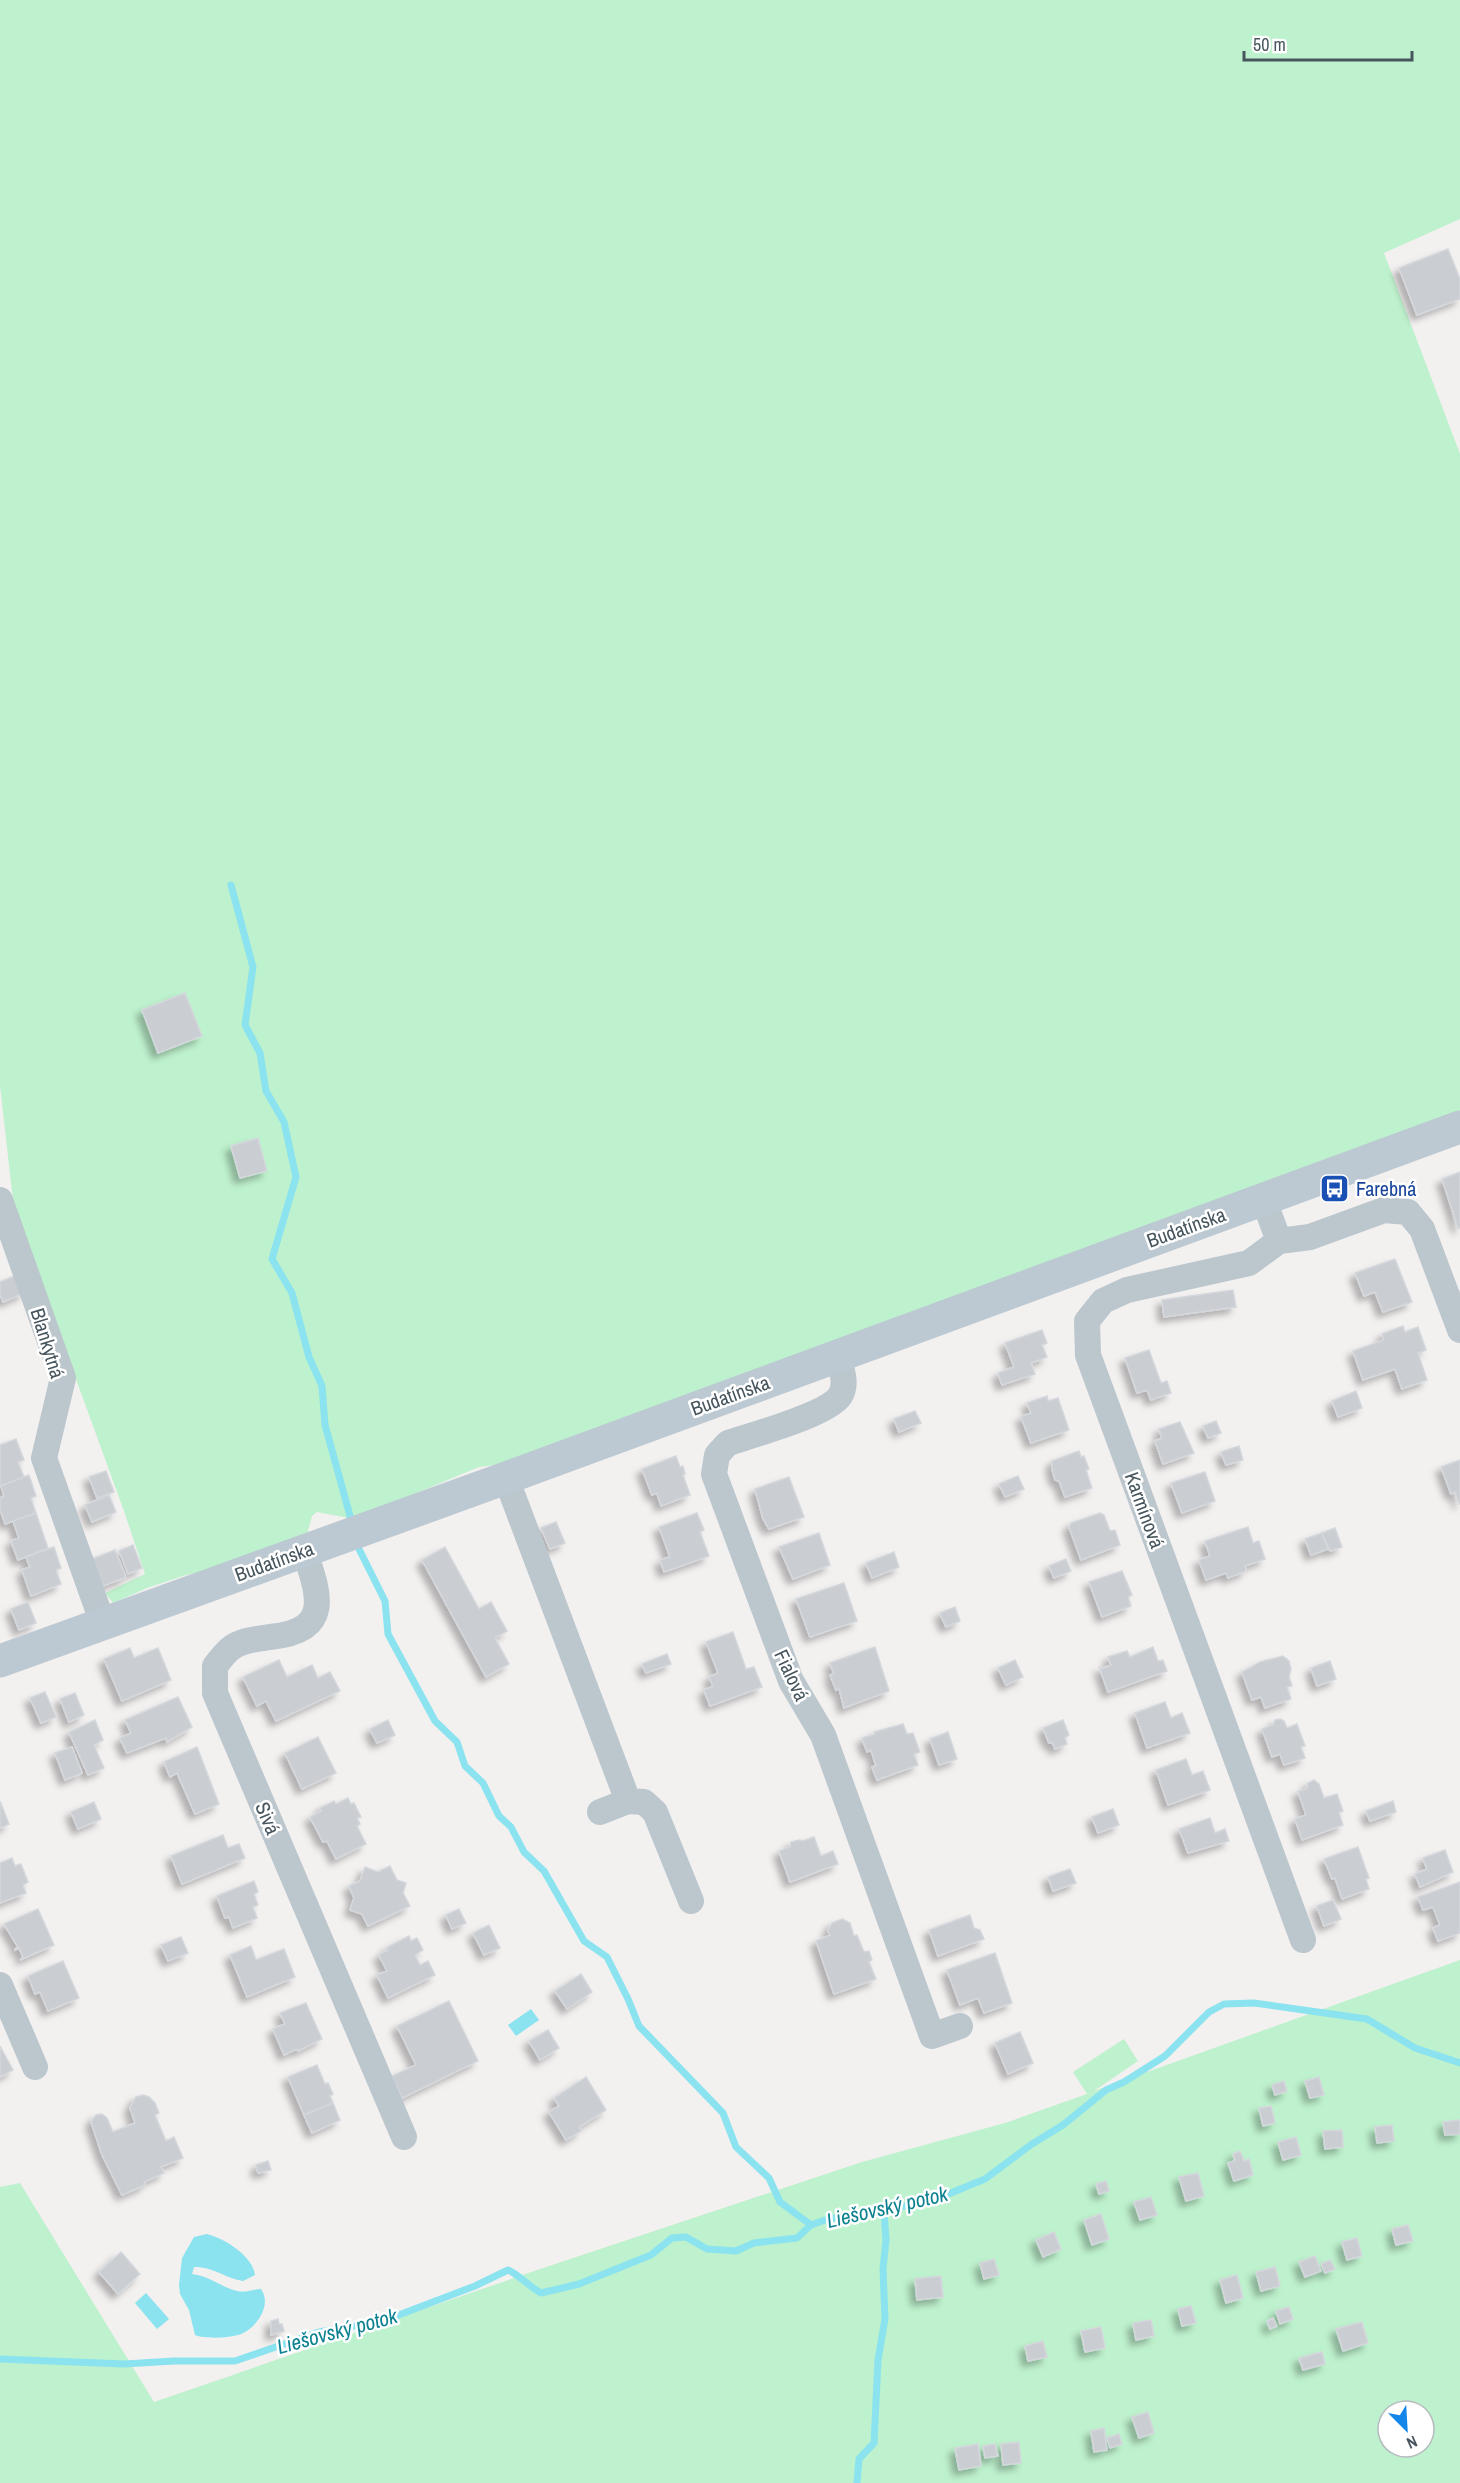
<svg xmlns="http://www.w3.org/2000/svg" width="1460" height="2483" viewBox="0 0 1460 2483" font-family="'Archivo Narrow',sans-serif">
<defs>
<filter id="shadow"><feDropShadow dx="-5.5" dy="5.5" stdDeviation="3" flood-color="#0004"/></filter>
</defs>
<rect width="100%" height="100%" fill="#f3f0f0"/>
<!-- green -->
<g fill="#bef1cd" fill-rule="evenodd">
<path d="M0,0H1460V219L1384,253L1460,454V1140L606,1451L479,1467L354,1519L317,1512L312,1516L306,1538L267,1558L186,1575L147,1588L113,1603L105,1593L145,1574L124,1511L14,1209L0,1086Z"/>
<path d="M1460,1960V2483H0V2187L20,2183L154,2402L549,2266L862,2162L1005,2123L1087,2094L1073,2072L1124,2039L1138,2061L1094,2091ZM1388,2411H1424V2447H1388Z"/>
</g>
<!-- water -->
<g fill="#8ae3ef">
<path d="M531,2009L539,2020L516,2036L508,2025Z"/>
<path d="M207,2234C224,2238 253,2256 255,2275L243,2281C224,2278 215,2267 194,2267L192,2274C212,2277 221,2287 237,2291C246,2293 253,2289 261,2289C273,2306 255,2330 238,2335C227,2338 205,2339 195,2335L189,2310L180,2294L179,2285L182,2258L194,2237Z"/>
<path d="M146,2293L169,2319L157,2329L135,2303Z"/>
</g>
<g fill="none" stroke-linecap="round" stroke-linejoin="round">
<!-- stream -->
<g stroke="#8ae3ef" stroke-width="7">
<path d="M231,885L253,967L245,1025L260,1053L266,1091L284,1122L296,1177L272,1259L292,1293L309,1357L322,1386L325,1425L352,1523"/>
<path d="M356,1543L385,1601L388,1634L435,1721L457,1742L465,1766L483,1783L499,1816L511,1827L524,1852L544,1871L584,1941L607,1957L628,1999L639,2026L723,2113L736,2147L769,2178L780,2202L811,2225"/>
<path d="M0,2359L124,2364L174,2361H235L319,2332L383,2321L475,2286L508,2270C521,2276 528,2286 541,2293L579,2284L651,2255L672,2238L686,2237L707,2249L736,2251L754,2243L797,2238L811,2225L828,2219L884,2211L941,2197L985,2179L1032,2144L1063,2125L1106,2090L1124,2082L1165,2056L1209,2012L1224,2004L1254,2003L1367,2019L1415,2048L1460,2063"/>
<path d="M857,2483L859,2459L874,2443L878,2360L885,2319L883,2269L886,2240L884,2211"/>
</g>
</g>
<!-- building -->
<g fill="#caced3" stroke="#d4d7dc" stroke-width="1.5" filter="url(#shadow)">
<path d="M1448,249L1460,279V299L1417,315L1399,268Z"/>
<path d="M185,993L202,1036L158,1053L142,1010Z"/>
<path d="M258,1138L267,1171L240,1178L231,1146Z"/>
<path d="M1460,1172V1228H1458L1442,1179Z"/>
<path d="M1395,1259L1412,1302L1383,1312L1375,1292L1364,1296L1355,1273Z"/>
<path d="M17,1275L24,1293L3,1302L0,1294V1282Z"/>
<path d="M1233,1290L1236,1307L1164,1317L1162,1300Z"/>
<path d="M1403,1326L1405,1332L1418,1327L1426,1350L1418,1353L1427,1380L1402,1389L1395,1369L1363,1380L1353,1351L1384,1340L1382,1334Z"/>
<path d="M1042,1330L1047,1343L1042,1345L1047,1357L1031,1363L1035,1374L1002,1385L998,1373L1014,1367L1005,1343Z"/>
<path d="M1149,1350L1161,1383L1167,1381L1171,1393L1151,1400L1147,1390L1137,1393L1125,1358Z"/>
<path d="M1356,1391L1362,1408L1338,1417L1332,1401Z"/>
<path d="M1047,1396L1048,1401L1058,1398L1069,1430L1031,1443L1021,1417L1031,1413L1027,1403Z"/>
<path d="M915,1411L921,1423L899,1432L894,1419Z"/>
<path d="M1216,1421L1221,1433L1208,1438L1203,1426Z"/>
<path d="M1180,1422L1194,1453L1163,1464L1155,1441L1162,1438L1159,1429Z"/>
<path d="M16,1439L24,1460L18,1462L24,1477L0,1486V1445Z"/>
<path d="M1239,1446L1243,1460L1226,1465L1221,1452Z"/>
<path d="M1079,1451L1081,1457L1084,1456L1089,1469L1086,1470L1092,1488L1065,1497L1059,1481L1055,1480L1052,1469V1461Z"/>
<path d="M676,1456L680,1467L683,1466L685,1474L683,1475L690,1495L661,1506L657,1493L652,1495L642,1469Z"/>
<path d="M1460,1460V1503L1459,1504L1455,1492L1451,1494L1441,1467Z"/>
<path d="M106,1471L114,1492L97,1498L89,1477Z"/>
<path d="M1205,1472L1215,1501L1182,1513L1171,1483Z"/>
<path d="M29,1475L36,1496L31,1498L36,1513L5,1524L0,1509V1498L4,1496L1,1486Z"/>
<path d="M1018,1476L1024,1489L1005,1497L999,1484Z"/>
<path d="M789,1477L804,1517L769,1529L763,1519L755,1489Z"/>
<path d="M109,1495L116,1512L92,1522L85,1505Z"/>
<path d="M36,1513L48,1548L18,1560L11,1541L19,1538L13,1521Z"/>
<path d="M697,1513L704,1530L700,1532L709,1556L664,1572L660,1560L670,1557L659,1527Z"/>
<path d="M1100,1513L1104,1515L1110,1531L1115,1530L1120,1545L1081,1560L1069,1527L1071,1523Z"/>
<path d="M556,1522L565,1543L550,1549L541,1528Z"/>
<path d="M1248,1527L1253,1543L1259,1541L1265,1559L1245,1566L1246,1571L1228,1578L1226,1573L1206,1580L1199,1560L1210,1556L1205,1541Z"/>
<path d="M1335,1528L1342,1547L1330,1551L1322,1533Z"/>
<path d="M819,1533L830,1565L793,1579L779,1547Z"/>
<path d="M1322,1533L1328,1549L1311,1555L1305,1539Z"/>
<path d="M133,1545L142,1568L128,1574L119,1551Z"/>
<path d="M54,1547L61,1568L56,1570L61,1584L31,1596L22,1570L30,1567L26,1557Z"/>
<path d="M445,1547L479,1609L491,1602L507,1631L495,1638L509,1664L486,1677L422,1560Z"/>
<path d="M115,1550L126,1577L103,1586L92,1559Z"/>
<path d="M894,1552L899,1567L872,1578L866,1563Z"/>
<path d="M1066,1559L1071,1571L1054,1578L1049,1566Z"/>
<path d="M1122,1571L1132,1595L1128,1597L1131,1606L1102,1617L1089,1582Z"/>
<path d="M844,1583L857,1621L810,1637L796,1599Z"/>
<path d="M28,1602L36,1623L19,1630L11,1609Z"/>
<path d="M955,1607L960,1621L946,1627L940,1613Z"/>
<path d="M733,1632L746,1669L754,1667L762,1687L710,1706L704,1690L713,1686L709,1677L718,1673L706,1642Z"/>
<path d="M875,1647L889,1691L844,1708L839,1688L836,1690L830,1675L834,1674L830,1663Z"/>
<path d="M1153,1647L1158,1661L1163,1660L1167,1671L1108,1692L1099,1666L1101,1669L1111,1665L1108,1657L1127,1651L1130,1657Z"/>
<path d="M130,1648L134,1658L158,1648L171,1680L122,1701L104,1659Z"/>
<path d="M667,1654L671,1664L646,1673L642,1664Z"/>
<path d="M1283,1656L1289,1661L1291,1669L1289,1677L1292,1686L1287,1687L1291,1699L1265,1708L1261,1697L1252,1700L1242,1672L1260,1662Z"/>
<path d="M279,1660L287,1677L312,1665L318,1678L330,1672L340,1691L276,1721L266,1701L257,1706L243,1677Z"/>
<path d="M1015,1660L1023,1677L1006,1685L998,1668Z"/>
<path d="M1330,1661L1336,1679L1317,1686L1311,1668Z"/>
<path d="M45,1692L56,1717L41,1723L30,1698Z"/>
<path d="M75,1693L84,1715L69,1722L60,1699Z"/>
<path d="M178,1697L192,1727L167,1742L166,1738L127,1753L120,1738L131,1733L125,1720Z"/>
<path d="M1165,1702L1171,1718L1182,1713L1190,1733L1147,1748L1135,1713Z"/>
<path d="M1280,1719L1284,1721L1287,1728L1297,1724L1305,1746L1301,1747L1305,1758L1284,1765L1280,1754L1272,1757L1262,1729L1273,1725L1275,1720Z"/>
<path d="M95,1720L103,1740L94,1745L104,1768L88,1775L69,1732Z"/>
<path d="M388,1720L395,1735L377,1743L370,1729Z"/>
<path d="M1063,1720L1069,1735L1065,1738L1067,1744L1055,1749L1052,1742L1049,1743L1043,1728Z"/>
<path d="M903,1724L907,1734L913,1733L920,1752L914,1754L918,1765L877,1780L872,1767L876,1766L871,1750L867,1752L862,1738L875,1734L874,1732Z"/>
<path d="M948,1732L957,1759L939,1765L930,1739Z"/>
<path d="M318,1737L336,1773L302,1789L285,1753Z"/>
<path d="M72,1747L82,1773L65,1780L55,1753Z"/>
<path d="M197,1747L219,1804L195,1814L177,1773L170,1777L164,1762Z"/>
<path d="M1186,1759L1192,1775L1203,1771L1210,1790L1168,1805L1156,1770Z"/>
<path d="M1314,1780L1319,1784L1324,1798L1337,1794L1343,1811L1339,1813L1343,1825L1302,1840L1295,1819L1306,1815L1298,1791L1307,1789L1308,1783Z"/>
<path d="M348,1798L351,1804L354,1803L361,1817L357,1818L360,1824L357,1826L366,1844L336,1859L327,1841L323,1842L310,1817L322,1811L320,1808L334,1801L336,1804Z"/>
<path d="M0,1801L9,1824L0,1828Z"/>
<path d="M1393,1801L1396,1812L1370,1821L1366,1811Z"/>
<path d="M94,1802L101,1819L78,1829L71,1812Z"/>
<path d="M1113,1809L1119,1825L1098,1833L1092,1817Z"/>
<path d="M1210,1818L1215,1833L1225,1829L1229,1841L1188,1853L1179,1829Z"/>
<path d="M223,1835L228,1848L239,1844L245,1858L182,1884L171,1856Z"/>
<path d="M814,1837L821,1856L833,1851L838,1864L790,1882L779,1851L790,1847L791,1842L799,1840L803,1841Z"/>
<path d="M1358,1847L1369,1878L1366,1879L1369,1889L1342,1899L1335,1878L1332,1879L1324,1859Z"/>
<path d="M1445,1850L1453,1872L1420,1887L1415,1874L1427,1869L1423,1858Z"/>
<path d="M12,1858L15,1866L21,1864L28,1882L23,1885L26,1893L0,1903V1863Z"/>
<path d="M390,1866L397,1880L406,1883L403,1893L410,1906L368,1926L362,1914L350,1910L354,1898L349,1886L360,1881L365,1867L378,1872Z"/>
<path d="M1070,1869L1076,1883L1053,1891L1048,1877Z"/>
<path d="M254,1881L258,1892L254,1894L258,1905L253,1907L257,1918L233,1928L229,1917L225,1918L217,1896Z"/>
<path d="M1460,1882V1933L1438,1941L1433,1928L1440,1925L1433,1907L1423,1910L1418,1897Z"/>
<path d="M1333,1900L1341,1919L1324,1926L1317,1906Z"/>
<path d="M38,1909L54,1945L20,1960L23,1957L19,1948L15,1950V1949L18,1947L4,1924Z"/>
<path d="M459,1909L466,1923L452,1929L446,1915Z"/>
<path d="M970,1915L974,1928L980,1930L984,1939L938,1956L929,1930Z"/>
<path d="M842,1919L850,1923L854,1936L857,1935L864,1952L869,1951L872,1960L869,1962L876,1979L834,1994L816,1941L830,1935L828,1931L832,1923Z"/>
<path d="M489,1925L500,1948L484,1955L473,1933Z"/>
<path d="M409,1936L411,1941L417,1938L423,1950L415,1955L420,1965L428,1961L435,1975L388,1998L377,1975L387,1971L379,1955L388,1950L386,1948Z"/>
<path d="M181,1937L188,1953L168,1961L161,1945Z"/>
<path d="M251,1946L256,1960L284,1949L295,1977L247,1997L230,1955Z"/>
<path d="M995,1953L1012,2003L984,2013L978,1998L960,2005L947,1970Z"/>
<path d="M63,1961L79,1998L48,2011L40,1992L35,1994L28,1976Z"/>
<path d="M581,1974L592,1992L567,2009L555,1991Z"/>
<path d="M449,2001L478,2061L402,2098L392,2076L416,2065L397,2026Z"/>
<path d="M306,2003L322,2039L298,2051L297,2049L284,2055L273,2029L285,2024L280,2013Z"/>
<path d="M548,2030L559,2048L540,2060L529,2041Z"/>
<path d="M1020,2032L1033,2063L1008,2074L995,2043Z"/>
<path d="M0,2046L13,2070L0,2077Z"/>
<path d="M317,2065L325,2084L328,2083L333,2094L330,2096L333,2103L304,2115L288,2077Z"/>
<path d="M586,2077L606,2110L579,2127L581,2131L566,2140L549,2112L559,2106L554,2098Z"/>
<path d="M1319,2077L1324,2095L1310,2098L1305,2081Z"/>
<path d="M1284,2081L1287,2091L1275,2095L1272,2085Z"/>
<path d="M143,2095L149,2097L155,2103L159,2113L155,2115L166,2141L174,2137L183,2158L161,2167L164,2173L144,2182L145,2185L122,2195L102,2155L91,2122L96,2115L102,2114L107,2118L113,2132L135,2123L130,2108L136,2097Z"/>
<path d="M333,2103L340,2120L312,2133L304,2115Z"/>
<path d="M1271,2106L1275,2123L1263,2126L1259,2108Z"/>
<path d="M1460,2120V2134L1445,2135L1443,2122Z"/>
<path d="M1392,2125L1394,2141L1377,2143L1375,2127Z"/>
<path d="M1342,2130L1343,2147L1325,2149L1323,2131Z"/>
<path d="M1296,2137L1301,2155L1283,2160L1278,2142Z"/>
<path d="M1240,2151L1244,2161L1249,2159L1253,2175L1234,2181L1228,2163L1235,2161L1233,2154Z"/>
<path d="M268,2161L271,2170L258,2173L256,2165Z"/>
<path d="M1198,2173L1204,2196L1186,2201L1179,2177Z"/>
<path d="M1106,2181L1109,2191L1099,2194L1096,2184Z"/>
<path d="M1151,2197L1157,2215L1140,2220L1134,2202Z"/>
<path d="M1101,2214L1109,2239L1092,2245L1084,2220Z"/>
<path d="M1408,2225L1413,2241L1396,2245L1392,2229Z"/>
<path d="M1054,2232L1061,2249L1043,2257L1036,2240Z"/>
<path d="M1357,2238L1362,2256L1347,2260L1342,2242Z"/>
<path d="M121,2252L140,2274L118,2294L99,2272Z"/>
<path d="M1315,2256L1321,2271L1305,2277L1299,2262Z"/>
<path d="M994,2259L999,2275L984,2279L980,2263Z"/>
<path d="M1330,2260L1335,2269L1325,2273L1321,2264Z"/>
<path d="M1275,2267L1280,2286L1261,2291L1256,2272Z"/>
<path d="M1237,2275L1243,2298L1226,2303L1220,2280Z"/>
<path d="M941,2276L943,2297L917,2300L915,2279Z"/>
<path d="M1191,2306L1196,2323L1182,2326L1178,2309Z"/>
<path d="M1289,2307L1293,2319L1280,2324L1276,2311Z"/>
<path d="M1273,2318L1277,2326L1270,2329L1267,2321Z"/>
<path d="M278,2319L279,2324H282L284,2331L271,2335V2321Z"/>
<path d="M1151,2320L1154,2336L1136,2340L1133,2323Z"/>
<path d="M1362,2322L1368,2343L1343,2351L1336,2329Z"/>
<path d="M1101,2327L1105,2348L1085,2352L1081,2331Z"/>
<path d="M1043,2341L1047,2357L1028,2361L1025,2346Z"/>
<path d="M1322,2352L1325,2364L1303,2370L1299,2358Z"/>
<path d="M1148,2412L1154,2433L1139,2438L1132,2417Z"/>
<path d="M1104,2428L1107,2450L1094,2452L1091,2431Z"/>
<path d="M1119,2434L1122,2444L1110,2448L1107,2438Z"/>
<path d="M1019,2442L1021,2463L1003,2465L1001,2444Z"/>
<path d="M978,2444L981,2466L959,2470L955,2448Z"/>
<path d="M995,2444L998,2456L985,2458L983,2446Z"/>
</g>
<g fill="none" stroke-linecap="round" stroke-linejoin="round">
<!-- street -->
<g stroke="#bbc6cd" stroke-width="26">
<path d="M1263,1198L1279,1241"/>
<path d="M0,1200L63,1378L44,1458L103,1624"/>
<path d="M837,1355C841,1368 848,1383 840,1396C827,1415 752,1435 728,1443L717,1455L714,1474L791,1681L823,1735L932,2036L960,2026"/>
<path d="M506,1478L628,1801L644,1802L655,1812L691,1901"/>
<path d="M304,1550C320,1596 332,1631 270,1637C257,1639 241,1640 230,1649C225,1653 220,1660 215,1666V1693L404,2137"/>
<path d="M600,1812L628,1801"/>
<path d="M1303,1940L1088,1355L1087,1321L1103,1301L1127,1290L1249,1263L1279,1241L1310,1237L1384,1210L1408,1212L1422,1229L1460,1330"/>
<path d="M0,1985L35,2067"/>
</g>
<!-- secondary -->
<path stroke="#bcc9d2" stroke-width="33" d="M0,1661L506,1478L1460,1127"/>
</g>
<!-- icons -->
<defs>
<symbol id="bus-square" viewBox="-11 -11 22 22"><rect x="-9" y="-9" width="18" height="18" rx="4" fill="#1a4fb4" stroke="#fff"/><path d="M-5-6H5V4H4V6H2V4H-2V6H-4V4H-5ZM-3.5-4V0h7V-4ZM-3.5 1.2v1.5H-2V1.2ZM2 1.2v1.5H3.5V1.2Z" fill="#fff"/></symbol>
</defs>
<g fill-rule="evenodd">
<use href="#bus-square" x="1318" y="1172" width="33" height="33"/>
</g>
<g text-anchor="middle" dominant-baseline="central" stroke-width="5" stroke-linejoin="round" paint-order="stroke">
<!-- transit labels -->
<g font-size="20" fill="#164399" stroke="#fff" text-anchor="start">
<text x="1356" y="1188">Farebná</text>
</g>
<!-- street labels -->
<g font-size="20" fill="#47565e" stroke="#fff">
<text transform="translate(1186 1227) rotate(-20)">Budatínska</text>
<text transform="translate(48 1343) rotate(73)">Blankytná</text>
<text transform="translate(730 1395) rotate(-20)">Budatínska</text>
<text transform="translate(1145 1510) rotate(70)">Karmínová</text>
<text transform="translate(274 1561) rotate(-20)">Budatínska</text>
<text transform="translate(792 1675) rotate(65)">Fialová</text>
<text transform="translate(268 1818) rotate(67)">Sivá</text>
</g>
<!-- water labels -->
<g font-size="21" font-style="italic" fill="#0b8190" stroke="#fff">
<text transform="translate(887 2207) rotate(-13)">Liešovský potok</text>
<text transform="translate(337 2331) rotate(-15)">Liešovský potok</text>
</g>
</g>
<!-- north arrow -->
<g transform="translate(1406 2429) rotate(156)"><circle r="28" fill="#ffffff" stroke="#b5bbbf" stroke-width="1.5"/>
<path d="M0-4.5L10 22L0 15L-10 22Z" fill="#1485e9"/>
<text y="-9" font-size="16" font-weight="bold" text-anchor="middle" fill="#47565e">N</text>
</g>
<!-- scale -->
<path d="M1244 51v9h168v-9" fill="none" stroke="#47565e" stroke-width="3"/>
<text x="1253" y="51" font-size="18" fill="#47565e" stroke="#ffffff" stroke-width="4.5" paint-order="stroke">50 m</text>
</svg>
